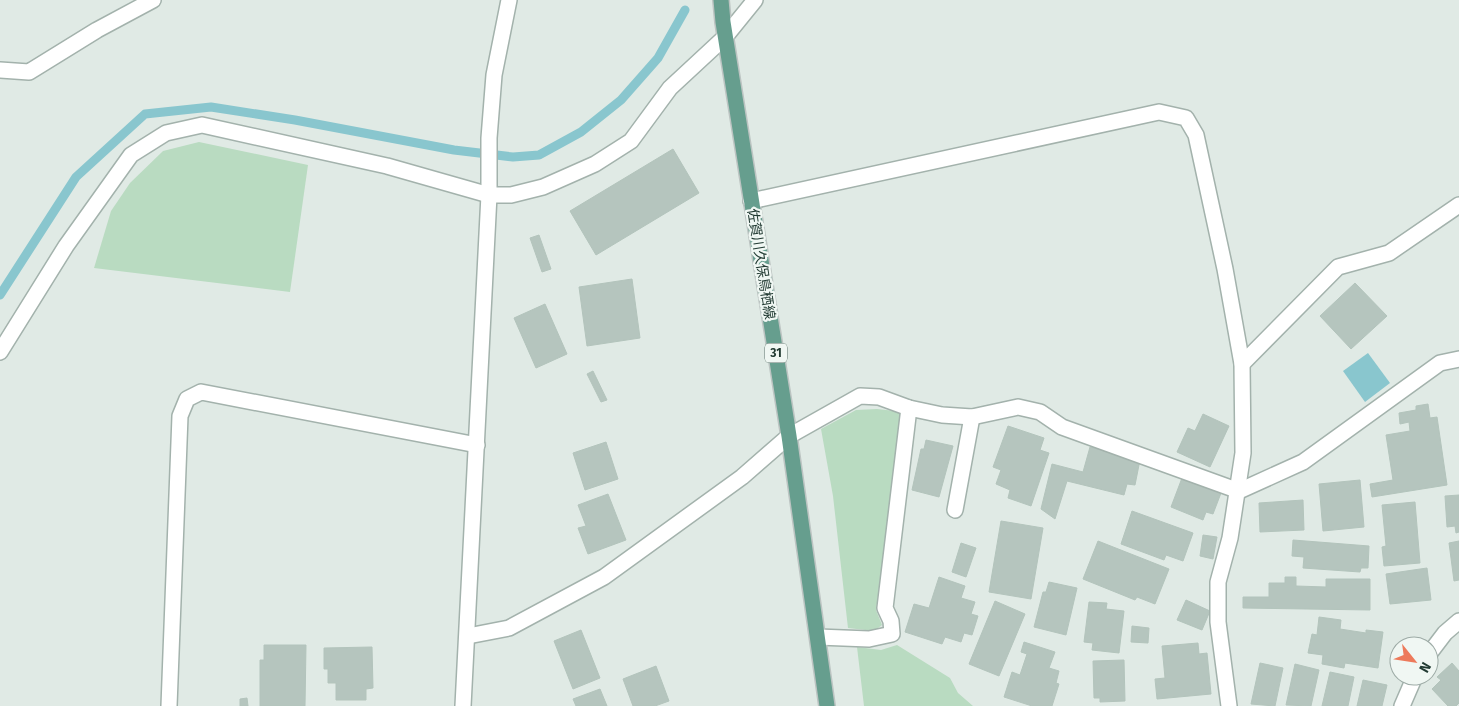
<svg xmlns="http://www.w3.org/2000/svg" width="1459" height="706" viewBox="0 0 1459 706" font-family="'Fira Sans','Noto Sans JP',sans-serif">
<rect width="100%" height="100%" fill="#e0eae5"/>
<!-- green -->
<g fill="#b9dbc1">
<path d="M199,142L308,165L290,292L94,268L111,211L130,183L163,151Z"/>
<path d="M877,409L904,412L876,610L882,625L874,631L848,628L833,496L821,429L856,410Z"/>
<path d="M897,645L950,678L958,693L973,706H864L857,647L881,650Z"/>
</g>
<!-- water -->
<path fill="#89c6ce" d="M1368,353L1390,383L1365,402L1343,371Z"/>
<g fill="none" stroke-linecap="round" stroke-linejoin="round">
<!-- stream -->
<path stroke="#89c6ce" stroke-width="9" d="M0,295L76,177L145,114L211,107L295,120L454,150L513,157L539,155L581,132L621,100L658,58L685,10"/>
</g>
<!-- building -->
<g fill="#b5c5be" stroke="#b3c4bc">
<path d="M673,149L699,193L596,255L570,211Z"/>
<path d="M539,235L551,269L542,272L530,238Z"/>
<path d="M632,279L640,338L587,346L579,287Z"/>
<path d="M1355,283L1387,316L1351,349L1320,316Z"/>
<path d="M545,304L567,354L536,368L514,318Z"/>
<path d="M593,371L607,400L601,402L587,374Z"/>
<path d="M1428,404L1430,418L1437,417L1447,485L1372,497L1370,484L1393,480L1386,435L1410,431L1409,422L1400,424L1399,413L1416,410V406Z"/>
<path d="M1203,414L1229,426L1210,467L1177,452L1188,428L1195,431Z"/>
<path d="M1008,426L1044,438L1040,450L1049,453L1031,506L1008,498L1010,490L996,484L1001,470L993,467Z"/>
<path d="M926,440L953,446L939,497L912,490L921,449H924Z"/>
<path d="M606,442L618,479L585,490L573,453Z"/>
<path d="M1090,447L1140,460L1135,485L1127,484L1124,495L1067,481L1055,519L1041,509L1052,464L1083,472Z"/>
<path d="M1182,478L1221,493L1213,514L1206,512L1203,520L1171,507Z"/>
<path d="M1360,480L1364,527L1323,531L1319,484Z"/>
<path d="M608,494L626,540L588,554L578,528L586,526L578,505Z"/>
<path d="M1459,495V532L1456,533L1455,526L1447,527L1445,496Z"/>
<path d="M1303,500L1304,530L1260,532L1259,503Z"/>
<path d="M1415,502L1420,563L1384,566L1382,547L1386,546L1382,505Z"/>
<path d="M1132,511L1193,533L1183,561L1166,555L1164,560L1121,544Z"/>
<path d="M1001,521L1043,528L1031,599L989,592Z"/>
<path d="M1203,535L1217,537L1213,559L1200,556Z"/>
<path d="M1293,540L1369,546L1368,568H1361L1360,572L1303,568L1304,557L1292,556Z"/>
<path d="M1098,541L1169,569L1155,604L1137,597L1135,600L1083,579Z"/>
<path d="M1459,541V580L1454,581L1449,543Z"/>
<path d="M961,543L976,548L966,577L952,572Z"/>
<path d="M1427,568L1431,600L1390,604L1386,574Z"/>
<path d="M939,577L965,586L961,598L975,602L971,614L978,616L972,635L964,633L961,642L945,637L942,644L905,632L914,604L929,608Z"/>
<path d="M1285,577H1296V586L1326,587V579H1370V610L1243,608V597H1269V583H1285Z"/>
<path d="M1049,582L1077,588L1066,635L1034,627L1043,592H1046Z"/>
<path d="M1186,600L1210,611L1202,630L1177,620Z"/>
<path d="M995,601L1025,614L999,676L969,664Z"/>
<path d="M1089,602L1107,603L1106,609L1124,611L1119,653L1092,650L1093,643L1084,642Z"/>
<path d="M1319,617L1341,620L1340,629L1366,633V630L1383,632L1378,668L1345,663L1344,668L1322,664L1323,655L1308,653L1312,634L1317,635Z"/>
<path d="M1132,626L1149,628L1148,643L1131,642Z"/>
<path d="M581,630L600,678L573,689L554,641Z"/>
<path d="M1024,642L1055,652L1049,668L1059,671L1056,683L1059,684L1052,706H1032L1004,697L1012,672L1020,675L1027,654L1021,652Z"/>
<path d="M1198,643L1199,654L1207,653L1211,694L1157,699L1155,679L1165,678L1162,646Z"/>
<path d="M264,645H306L305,706H260V660H264Z"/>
<path d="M372,647L373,688L366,689V700H336V683H328V669H324V648Z"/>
<path d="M1124,660L1125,701L1100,702V698H1094L1093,661Z"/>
<path d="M1260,663L1283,668L1275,706L1251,704Z"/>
<path d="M1452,663L1459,671V703L1456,706H1448L1432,689L1441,680L1437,677Z"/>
<path d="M1295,664L1319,670L1311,706L1286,705Z"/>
<path d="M656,666L669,701L655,706H633L623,679Z"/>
<path d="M1330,672L1354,677L1348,706H1322Z"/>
<path d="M1363,680L1387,685L1382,706H1357Z"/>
<path d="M600,689L607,706H576L573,699Z"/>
<path d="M247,698L248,706H240V699Z"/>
</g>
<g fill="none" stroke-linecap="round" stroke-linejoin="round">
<defs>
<g id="minor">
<path d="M0,70L29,72L97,30L153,0"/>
<path d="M751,201L1159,112L1186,118L1196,135L1225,269L1242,364L1243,453L1230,538L1218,582V622L1229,706"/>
<path d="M0,352L66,246L131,155L166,133L202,125L387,166L489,195H511L543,187L595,164L631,141L670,88L725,37L755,0"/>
<path d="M1242,364L1338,267L1389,253L1459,205"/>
<path d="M955,510L972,417"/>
<path d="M468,636L509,628L604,577L742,477L789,436L860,396L879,397L909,408L942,415L972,417L1018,407L1040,412L1062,427L1239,491L1303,462L1440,363L1459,359"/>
<path d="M818,637L869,639L892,634L891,621L885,608L909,408"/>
<path d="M1429,654L1445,633L1459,621"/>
<path d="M169,706L180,416L187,399L201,392L477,445"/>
<path d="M463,706L489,195V138L494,75L509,0"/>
<path d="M1402,706L1415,676"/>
</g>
<path id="major" d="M721,0L723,22L789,436L827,706"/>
</defs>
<!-- minor casing -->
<use href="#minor" stroke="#a3b2ac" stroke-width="18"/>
<!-- major casing -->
<use href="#major" stroke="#bcc4c2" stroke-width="18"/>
<!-- minor -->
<use href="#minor" stroke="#fff" stroke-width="15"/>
<!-- major -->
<use href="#major" stroke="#669e8e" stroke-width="15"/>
</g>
<g text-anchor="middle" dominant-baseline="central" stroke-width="4.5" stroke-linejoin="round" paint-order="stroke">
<!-- shield labels -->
<rect fill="#f0f7f3" stroke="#5f736c" stroke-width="1" x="765" y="343.5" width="22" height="19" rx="4"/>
<g font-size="12" font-weight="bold" fill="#213a32">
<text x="776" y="353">31</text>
</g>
<!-- street labels -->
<g font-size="14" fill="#213a32" stroke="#f0f7f3">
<text transform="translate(761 264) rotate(81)">佐賀川久保鳥栖線</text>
</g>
</g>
<!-- north arrow -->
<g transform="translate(1414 661) rotate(120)"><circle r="24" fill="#f0f7f3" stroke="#9daba6"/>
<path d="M0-4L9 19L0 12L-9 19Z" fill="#ed7a5b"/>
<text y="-8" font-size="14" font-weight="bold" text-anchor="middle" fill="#213a32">N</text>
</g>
</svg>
